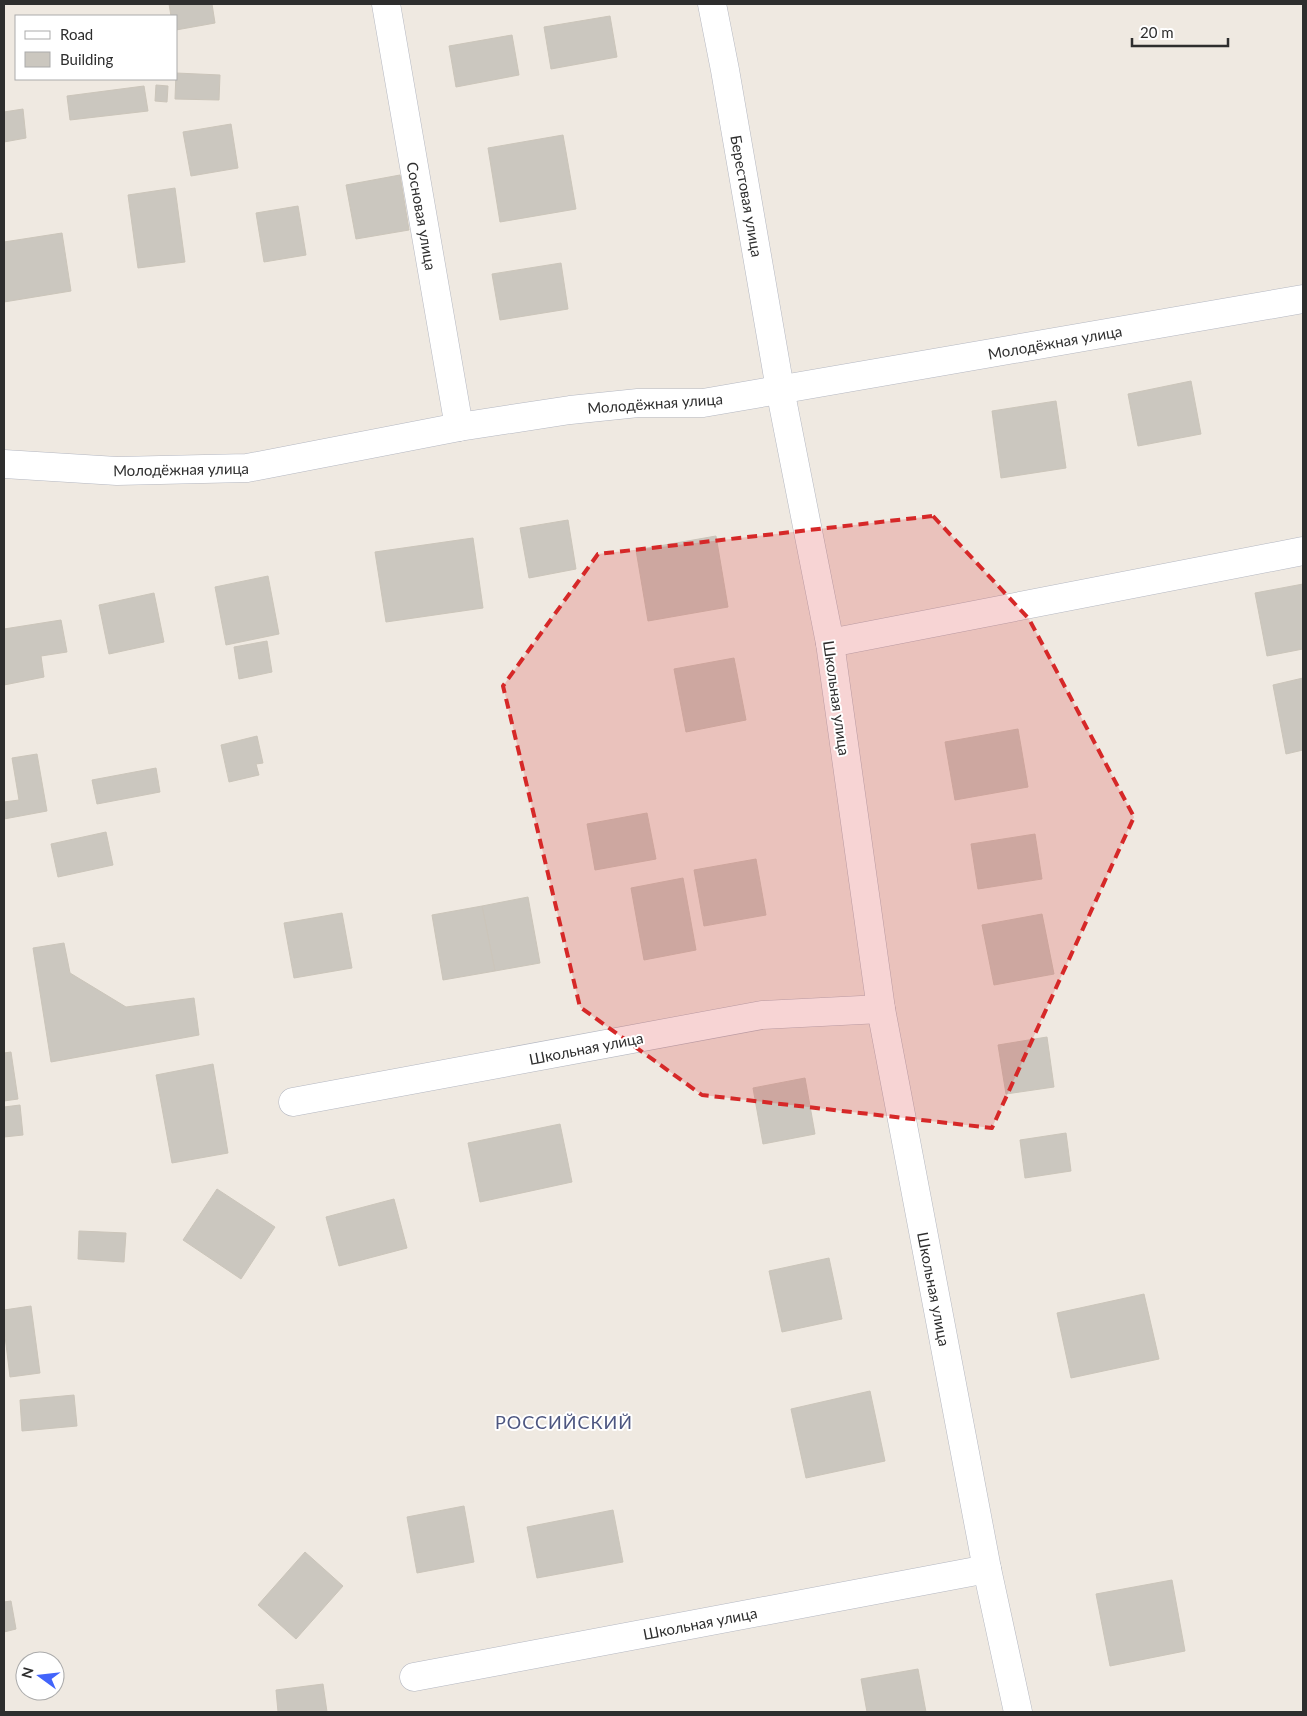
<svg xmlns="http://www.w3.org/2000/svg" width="1307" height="1716" viewBox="0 0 1307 1716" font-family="Lato,sans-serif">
<rect width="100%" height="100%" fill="#efe9e1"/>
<!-- building -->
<g fill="#cbc7bf" stroke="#cbc5ba">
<path d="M169,4H212L215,23L176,30V16H171Z"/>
<path d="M610,16L617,57L551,69L544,27Z"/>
<path d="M512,35L519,75L456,87L449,46Z"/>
<path d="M176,73L220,75L219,100L175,99Z"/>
<path d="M156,85L168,86L167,102L155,101Z"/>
<path d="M144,86L148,111L70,120L67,96Z"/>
<path d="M23,109L26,138L4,142V112Z"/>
<path d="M231,124L238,168L191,176L183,132Z"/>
<path d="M563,135L576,209L500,222L488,148Z"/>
<path d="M400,175L409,230L356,239L346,185Z"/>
<path d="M175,188L185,262L138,268L128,195Z"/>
<path d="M298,206L306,255L264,262L256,213Z"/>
<path d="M62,233L71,291L4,302V242Z"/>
<path d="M561,263L568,309L500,320L492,274Z"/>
<path d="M1191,381L1201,434L1138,446L1128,394Z"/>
<path d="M1056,401L1066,468L1001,478L992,411Z"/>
<path d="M568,520L576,569L529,578L520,528Z"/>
<path d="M716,536L728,607L648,621L636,550Z"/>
<path d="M473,538L483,608L386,622L375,552Z"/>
<path d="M268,576L279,634L226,645L215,587Z"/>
<path d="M1303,584V649L1267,656L1255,593Z"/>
<path d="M154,593L164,642L109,654L99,605Z"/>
<path d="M61,620L67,652L41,656L44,677L4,685V629Z"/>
<path d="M267,641L272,672L239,679L234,647Z"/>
<path d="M734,658L746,720L686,732L674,669Z"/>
<path d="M1303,678V750L1286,754L1273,685Z"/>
<path d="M1018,729L1028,787L955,800L945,742Z"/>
<path d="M257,736L263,763L256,764L259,775L229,782L221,745Z"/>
<path d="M37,754L47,811L4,819V802L19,800L12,758Z"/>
<path d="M156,768L160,792L97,804L92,780Z"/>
<path d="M647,813L656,859L595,870L587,824Z"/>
<path d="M106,832L113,865L58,877L51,844Z"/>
<path d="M1035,834L1042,879L978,889L971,844Z"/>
<path d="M756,859L766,915L704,926L694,870Z"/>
<path d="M683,878L696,950L644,960L631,888Z"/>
<path d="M528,897L540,963L495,971L482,906Z"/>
<path d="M482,906L495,971L443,980L432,915Z"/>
<path d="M342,913L352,968L294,978L284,923Z"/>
<path d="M1042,914L1054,974L994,985L982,925Z"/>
<path d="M64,943L70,973L126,1007L194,998L199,1035L51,1062L33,948Z"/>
<path d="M1047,1037L1054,1087L1006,1094L998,1045Z"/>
<path d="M11,1052L18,1099L4,1101V1053Z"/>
<path d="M213,1064L228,1153L172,1163L156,1075Z"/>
<path d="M805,1078L815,1134L763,1144L753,1088Z"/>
<path d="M20,1105L23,1135L4,1137V1107Z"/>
<path d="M560,1124L572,1182L480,1202L468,1143Z"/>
<path d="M1066,1133L1071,1171L1025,1178L1020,1140Z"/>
<path d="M217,1189L275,1227L241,1279L183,1240Z"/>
<path d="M394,1199L407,1248L339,1266L326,1217Z"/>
<path d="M79,1231L126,1233L124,1262L78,1259Z"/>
<path d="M829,1258L842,1319L782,1332L769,1271Z"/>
<path d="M1144,1294L1159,1359L1071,1378L1057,1313Z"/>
<path d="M31,1306L40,1373L10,1377L4,1328V1310Z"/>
<path d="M870,1391L885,1461L806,1478L791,1409Z"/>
<path d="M74,1395L77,1426L22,1431L20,1400Z"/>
<path d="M464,1506L474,1562L417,1573L407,1517Z"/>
<path d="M613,1510L623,1562L537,1578L527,1527Z"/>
<path d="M305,1552L343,1586L296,1639L258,1605Z"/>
<path d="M1172,1580L1185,1651L1110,1666L1096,1594Z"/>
<path d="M11,1601L16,1629L4,1632V1602Z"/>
<path d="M918,1669L926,1712H867L861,1679Z"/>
<path d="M323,1684L327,1712H278L276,1690Z"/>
</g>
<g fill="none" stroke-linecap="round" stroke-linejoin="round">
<defs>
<g id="minor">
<path d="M386,4L459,427"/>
<path d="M712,4L725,70L780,389L830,643L881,1009L987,1569L1018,1712"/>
<path d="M4,464L117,471L247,468L459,427L570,410L638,403H703L1303,299"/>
<path d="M830,643L1303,551"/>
<path d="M293,1102L762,1015L881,1009"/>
<path d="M414,1677L987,1569"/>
</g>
</defs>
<!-- minor casing -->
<use href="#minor" stroke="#b4b7c1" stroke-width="29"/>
<!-- minor -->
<use href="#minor" stroke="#fff" stroke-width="28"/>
</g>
<!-- marked area -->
<path fill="#d62828" fill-opacity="0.2" stroke="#d62828" stroke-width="4" stroke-dasharray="10 6" stroke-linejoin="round" d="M933,516L1029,619L1134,817L992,1128L702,1095L580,1007L503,686L598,554Z"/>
<g text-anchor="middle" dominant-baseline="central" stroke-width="4" stroke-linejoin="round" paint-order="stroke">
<!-- street labels -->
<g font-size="15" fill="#2e2e2e" stroke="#fff">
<text transform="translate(747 196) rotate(80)">Берестовая улица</text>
<text transform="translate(422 216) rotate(80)">Сосновая улица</text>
<text transform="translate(1055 342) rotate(-10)">Молодёжная улица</text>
<text transform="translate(655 403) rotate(-4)">Молодёжная улица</text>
<text transform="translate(181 469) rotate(-1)">Молодёжная улица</text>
<text transform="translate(837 698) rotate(82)">Школьная улица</text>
<text transform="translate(586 1048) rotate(-11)">Школьная улица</text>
<text transform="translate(934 1289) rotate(79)">Школьная улица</text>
<text transform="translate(700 1623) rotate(-11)">Школьная улица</text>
</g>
<!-- quarter labels -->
<g font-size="18" letter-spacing="1" fill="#4d5680" stroke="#fff">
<text x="564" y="1422">РОССИЙСКИЙ</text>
</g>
</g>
<!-- border -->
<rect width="1307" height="1716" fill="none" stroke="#2e2e2e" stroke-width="10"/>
<!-- legend -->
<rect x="15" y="15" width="162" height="65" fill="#ffffff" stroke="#ababab"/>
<rect x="25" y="31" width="25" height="8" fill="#ffffff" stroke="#ababab"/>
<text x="60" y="40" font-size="15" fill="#2e2e2e">Road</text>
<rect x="25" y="52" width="25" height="15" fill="#cbc7bf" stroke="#ababab"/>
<text x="60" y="65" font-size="15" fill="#2e2e2e">Building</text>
<!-- north arrow -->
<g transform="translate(40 1676) rotate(285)"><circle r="24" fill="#ffffff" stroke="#ababab"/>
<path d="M0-4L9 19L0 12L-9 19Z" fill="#4264fb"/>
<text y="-8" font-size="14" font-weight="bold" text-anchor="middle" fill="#2e2e2e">N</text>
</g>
<!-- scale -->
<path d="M1132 38v8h96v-8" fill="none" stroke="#2e2e2e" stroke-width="2.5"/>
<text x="1140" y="38" font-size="15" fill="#2e2e2e" stroke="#ffffff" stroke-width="4" paint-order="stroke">20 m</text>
</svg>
